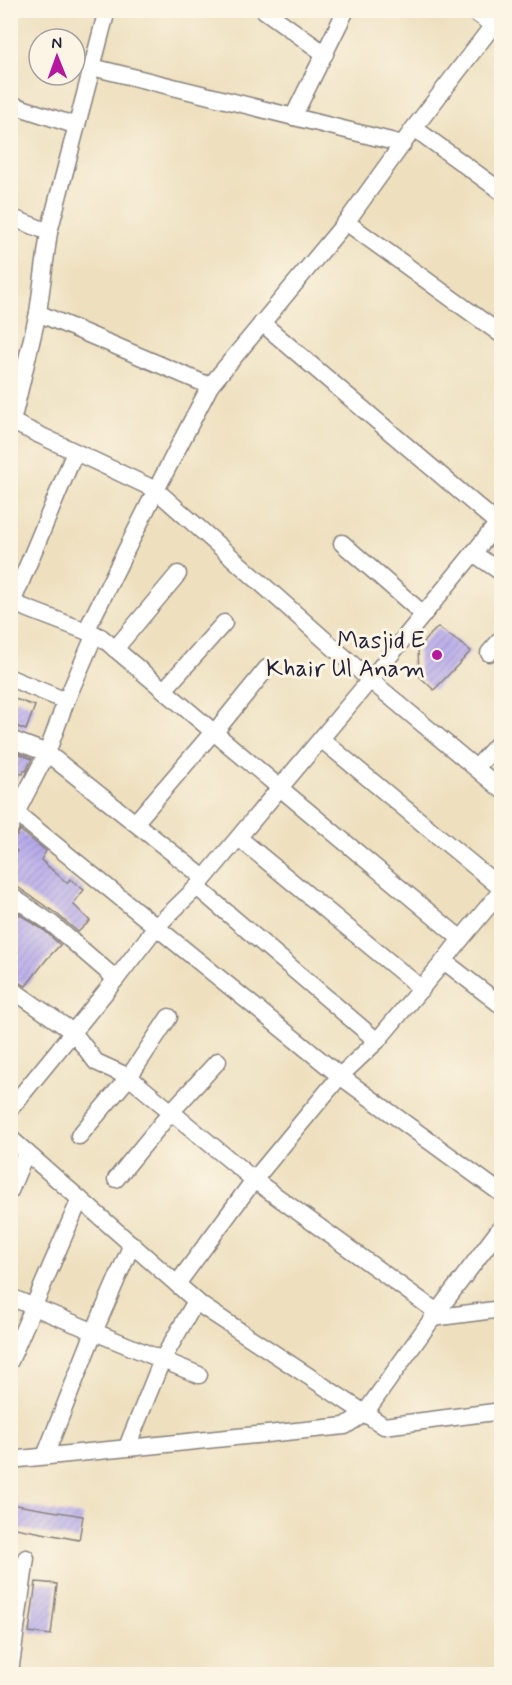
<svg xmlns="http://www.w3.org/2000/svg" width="512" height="1685" viewBox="0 0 512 1685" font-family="Mynerve,sans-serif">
<defs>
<pattern id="building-hatch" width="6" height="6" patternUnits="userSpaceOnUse" patternTransform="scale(1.5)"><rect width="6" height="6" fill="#b2a6ec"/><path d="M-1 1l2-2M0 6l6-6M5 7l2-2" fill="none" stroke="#9087c0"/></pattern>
</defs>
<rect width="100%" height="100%" fill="#fcf5e5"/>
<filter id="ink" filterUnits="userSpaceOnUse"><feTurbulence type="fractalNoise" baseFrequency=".0167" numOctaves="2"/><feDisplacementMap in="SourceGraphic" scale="12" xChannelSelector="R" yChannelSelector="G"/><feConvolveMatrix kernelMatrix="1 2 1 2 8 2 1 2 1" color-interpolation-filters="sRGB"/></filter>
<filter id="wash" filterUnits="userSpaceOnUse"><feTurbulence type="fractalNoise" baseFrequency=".008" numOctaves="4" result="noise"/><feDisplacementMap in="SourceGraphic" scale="24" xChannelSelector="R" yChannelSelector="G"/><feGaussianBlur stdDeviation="1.35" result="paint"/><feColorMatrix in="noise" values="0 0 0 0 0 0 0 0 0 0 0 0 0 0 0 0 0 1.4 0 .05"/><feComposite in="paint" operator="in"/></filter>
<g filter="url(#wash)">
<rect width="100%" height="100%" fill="#eee0bf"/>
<g id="blocks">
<!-- building -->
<g fill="url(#building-hatch)">
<path d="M438,627L471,651L434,690L419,676L418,647Z"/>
<path d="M15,699L35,706L26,730L10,724V712Z"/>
<path d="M10,750L32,759L26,771L24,770L23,774L20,773L10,794Z"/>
<path d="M20,830L46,851L41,860L67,883L70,879L84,890L73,904L90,921L78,932L57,914L16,886L10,885V859L17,851L10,845V839L17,836Z"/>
<path d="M10,908L45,931L60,945L46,960L26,986L10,978Z"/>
<path d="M10,1504L83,1516L79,1540L10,1527Z"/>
<path d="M36,1582L57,1584L51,1635L29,1632Z"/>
</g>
</g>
</g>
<g filter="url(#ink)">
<use href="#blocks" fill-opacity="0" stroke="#88817d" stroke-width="1.5"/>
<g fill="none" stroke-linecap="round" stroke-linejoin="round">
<defs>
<g id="minor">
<path d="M264,10L325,54"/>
<path d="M92,67L403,144"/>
<path d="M10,104L77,126"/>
<path d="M293,117L346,10"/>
<path d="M414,128L502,192"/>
<path d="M10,217L49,232L107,10"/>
<path d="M346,222L502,335"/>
<path d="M38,313L210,386"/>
<path d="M262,323L497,523"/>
<path d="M10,422H12L38,313L49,232"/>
<path d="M10,427L12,422L156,490L86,631"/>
<path d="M502,518L370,680L502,790"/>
<path d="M342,543L423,614"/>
<path d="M473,553L502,573"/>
<path d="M10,602L101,637L280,788L461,939L444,961L502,1006"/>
<path d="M12,603L75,452"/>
<path d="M115,649L178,574"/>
<path d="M489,653L502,638"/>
<path d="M10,678L66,701L95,634"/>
<path d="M164,690L224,623"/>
<path d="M214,733L267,668"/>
<path d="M10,739L47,753L204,878"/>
<path d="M321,739L502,889"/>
<path d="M476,768L502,739"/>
<path d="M10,811L16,813L340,1076L502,1194"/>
<path d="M135,823L213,732"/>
<path d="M10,828L16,813L47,753L66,701"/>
<path d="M239,838L422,989"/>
<path d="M197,887L377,1041"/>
<path d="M10,895L51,923L116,979"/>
<path d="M461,939L502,890"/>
<path d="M10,988L73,1032L116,979L157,926L197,887L370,680L156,490L210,386L350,217L414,128L494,24"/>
<path d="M10,1109L73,1032L96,1062L129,1077L254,1180L437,1312L502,1226"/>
<path d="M79,1136L129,1077L169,1017"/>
<path d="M10,1138L202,1306L384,1426L502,1411"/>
<path d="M116,1179L171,1112L218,1061"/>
<path d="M10,1191L26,1152"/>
<path d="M177,1284L254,1180L340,1076L377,1041L444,961"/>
<path d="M10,1297L199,1375"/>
<path d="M432,1318L502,1309"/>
<path d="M10,1361L80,1199"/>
<path d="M127,1447L162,1360L196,1301"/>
<path d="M45,1456L94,1332L132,1244"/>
<path d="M10,1460L345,1426L365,1413L437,1312"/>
<path d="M10,1672L26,1558"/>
</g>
<path id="tertiary" d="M476,10L502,29"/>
</defs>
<!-- minor casing -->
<use href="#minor" stroke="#88817d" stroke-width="19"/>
<!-- tertiary casing -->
<use href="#tertiary" stroke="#88817d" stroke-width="23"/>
<!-- minor -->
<use href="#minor" stroke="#fff" stroke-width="16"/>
<!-- tertiary -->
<use href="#tertiary" stroke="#fff" stroke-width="21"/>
</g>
</g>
<!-- markers -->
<circle fill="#b5179e" stroke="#fcf5e5" stroke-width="2" cx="437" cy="655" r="6"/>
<g text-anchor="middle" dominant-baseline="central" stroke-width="6" stroke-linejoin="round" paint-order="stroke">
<!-- poi labels -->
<g font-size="24" fill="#22223b" stroke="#fcf5e5" text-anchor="end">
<text x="425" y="641">Masjid E<tspan x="425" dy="28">Khair Ul Anam</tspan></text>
</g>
</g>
<!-- margin -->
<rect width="512" height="1685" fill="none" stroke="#fcf5e5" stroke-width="36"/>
<!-- north arrow -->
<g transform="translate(57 57) rotate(359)"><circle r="28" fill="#fcf5e5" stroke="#a5a1a1" stroke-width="1.5"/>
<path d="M0-4.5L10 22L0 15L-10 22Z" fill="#b5179e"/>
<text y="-9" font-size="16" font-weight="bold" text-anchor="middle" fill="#22223b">N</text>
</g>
</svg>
